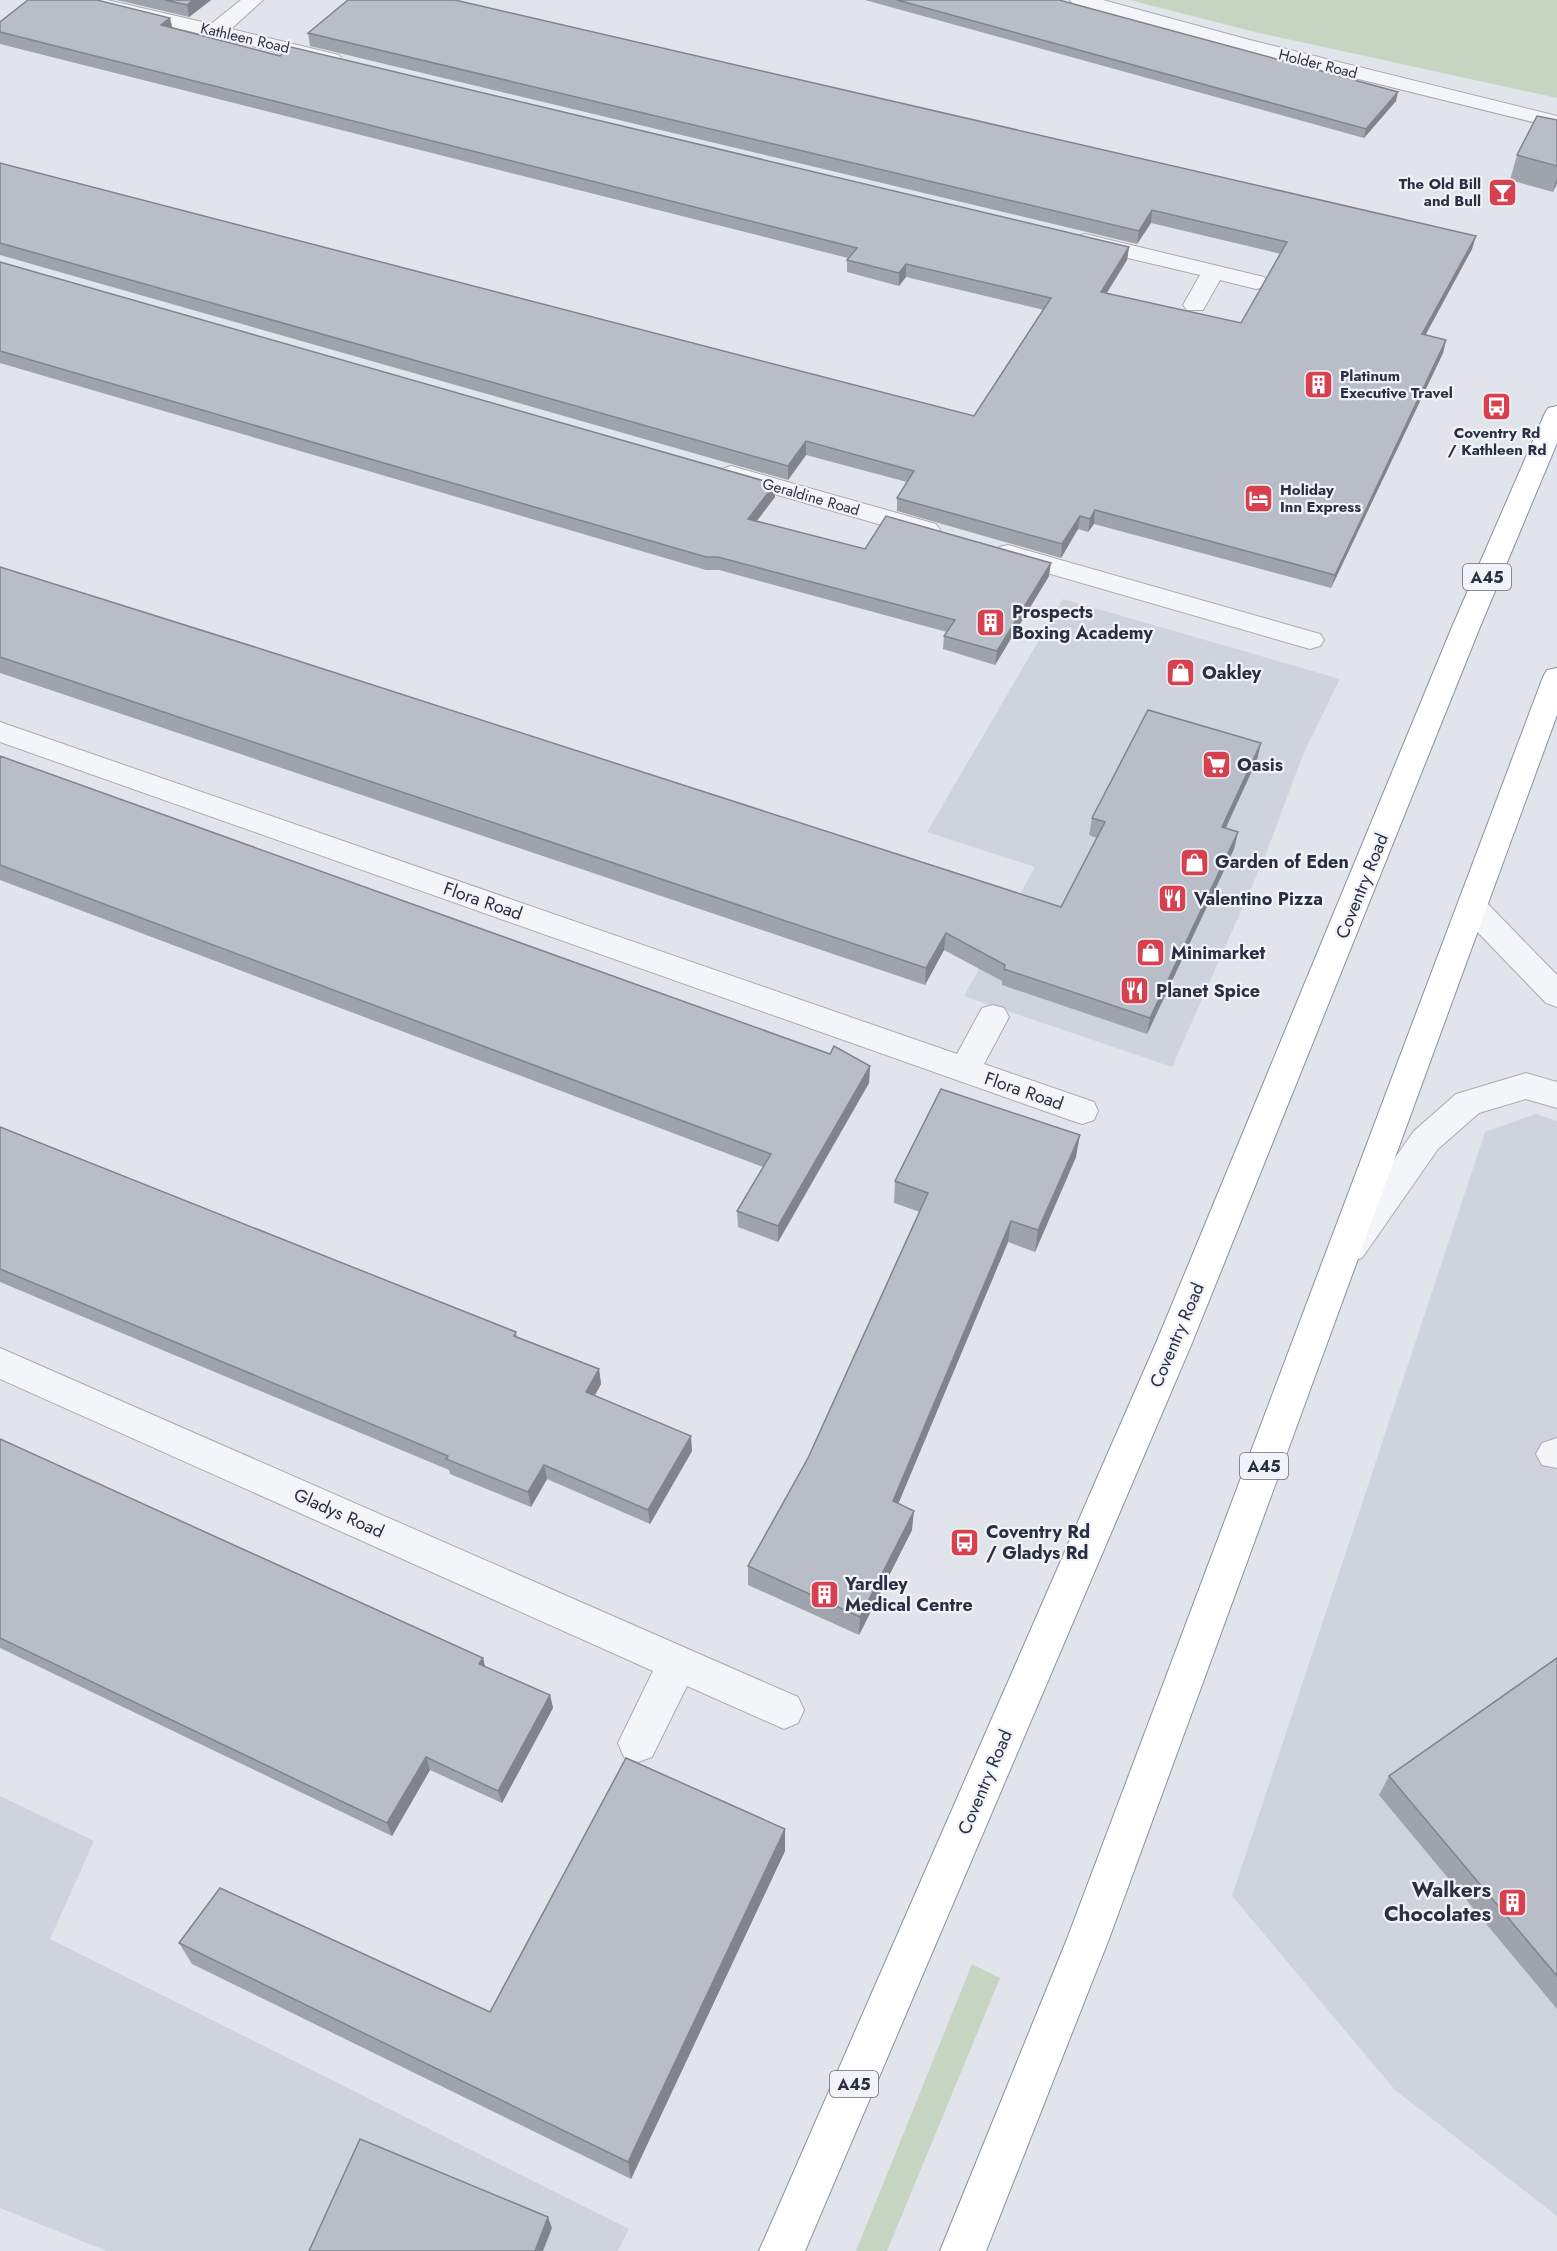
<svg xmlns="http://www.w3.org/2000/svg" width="1557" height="2251" viewBox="0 0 1557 2251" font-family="Jost,sans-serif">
<rect width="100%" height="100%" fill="#e1e4eb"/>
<!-- built -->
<g fill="#cfd3dd">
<path d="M1063,599L1340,679L1304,752L1264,859L1172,1067L964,996L1035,867L927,832Z"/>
<path d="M1536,1114L1557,1121V2216L1395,2090L1232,1896L1485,1132Z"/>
<path d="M0,1796L94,1841L50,1939L629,2229L618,2251H107L0,2208Z"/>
</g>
<!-- green -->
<g fill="#c6d5c2">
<path d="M1130,0H1557V98L1255,32Z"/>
<path d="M972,1964L1000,1978L887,2251H856Z"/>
</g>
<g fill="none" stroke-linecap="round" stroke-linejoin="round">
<defs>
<path id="service" d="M1557,1438V1468L1542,1465L1536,1454L1542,1443Z"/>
<g id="minor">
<path d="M72,0H107L211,24L241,0H263L231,29L339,55L342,59L339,63L332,65L75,4Z"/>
<path d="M1085,234L1264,277L1268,282L1264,287L1256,289L1220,280L1203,310H1187L1183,305L1200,275L1077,246L1074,241L1077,236Z"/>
<path d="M731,466L936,524L940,530L936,536L927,538L722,479L718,474L722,469Z"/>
<path d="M1008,545L1320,634L1324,640L1320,646L1310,649L999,559L995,553L999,547Z"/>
<path d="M0,722L957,1054L982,1008L993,1005L1004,1008L1009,1017L984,1064L1094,1102L1098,1111L1094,1120L1082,1124L1070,1120L0,742Z"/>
<path d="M1473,897L1484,900L1557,975V1007L1546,1003L1462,916L1458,908L1462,900Z"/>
<path d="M1526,1073L1557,1082V1108L1526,1099L1479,1113L1438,1149L1362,1258L1350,1262L1338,1258L1333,1248L1338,1238L1414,1131L1456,1094Z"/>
<path d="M0,1348L798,1697L804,1710L798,1723L784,1729L687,1686L652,1757L638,1762L624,1757L618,1743L653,1671L0,1379Z"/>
</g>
<path id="tertiary" d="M1070,0H1103L1246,39L1557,116V128L1233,48L1073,4Z"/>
<g id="trunk">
<path d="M1557,406V443L1480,627L1192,1343L805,2251H759L1156,1343L1452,627L1545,413L1548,408Z"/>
<path d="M1557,668V715L1109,1939L986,2251H940L1067,1939L1543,677L1547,670Z"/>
</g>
</defs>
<!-- service casing -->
<use href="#service" stroke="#a6abb5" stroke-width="2"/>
<!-- minor casing -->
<use href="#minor" stroke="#a6abb5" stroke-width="2"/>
<!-- tertiary casing -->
<use href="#tertiary" stroke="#a6abb5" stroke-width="2"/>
<!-- trunk casing -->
<use href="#trunk" stroke="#8891a2" stroke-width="2"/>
<!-- service -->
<use href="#service" fill="#f4f5f8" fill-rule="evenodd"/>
<!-- minor -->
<use href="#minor" fill="#f4f5f8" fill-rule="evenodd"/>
<!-- tertiary -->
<use href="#tertiary" fill="#f4f5f8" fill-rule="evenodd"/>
<!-- trunk -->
<use href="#trunk" fill="#fff" fill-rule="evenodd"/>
</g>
<!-- wall -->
<g fill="#9ea3ac">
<path d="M117,0H211L189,17Z"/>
<path d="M865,0H1059L1396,101L1364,138Z"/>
<path d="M0,22L173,28L253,49L1129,247L1127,260L1107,293L1241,323L1281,254L1151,223L1137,244L310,46L308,33L1476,236L1472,249L1425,335L1446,340L1443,353L1331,588L1094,524L1088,532L1078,529L1061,558L897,511V498L907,482L806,455L788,480L0,255V163L974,416L1044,310L906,277L899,286L847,272V260L848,258L0,44Z"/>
<path d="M1557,120V183L1553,192L1510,180L1517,155Z"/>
<path d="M0,262L775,497L757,521L865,549L1049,576L995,665L943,649L944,636L947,632L719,570H706L0,363Z"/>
<path d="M0,567L1061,907L1097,838L1089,835L1092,818L1257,760L1226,828L1238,832L1234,849L1147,1034L1002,985V981L944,950L925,985L0,673Z"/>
<path d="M0,756L830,1054L870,1066L869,1083L778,1242L738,1227L737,1211L763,1167L0,880Z"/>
<path d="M0,1127L516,1332L517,1337L599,1369L601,1384L595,1395L692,1451L650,1524L547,1479L531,1507L450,1474L449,1470L0,1282Z"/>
<path d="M1076,1157L1035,1252L1008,1242L898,1504L912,1530L859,1635L748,1585V1566L808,1458L920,1212L894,1203L895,1181Z"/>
<path d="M0,1439L483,1658L485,1667L550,1695L553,1708L502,1803L430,1770L392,1836L0,1648Z"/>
<path d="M1557,1658V2009L1379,1795L1389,1776Z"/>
<path d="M785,1851L631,2179L192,1964L179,1943L490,2012Z"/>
</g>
<!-- shaded-wall -->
<g fill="#81848c">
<path d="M193,0H211L189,17L187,5Z"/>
<path d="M170,18L173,30L161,25Z"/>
<path d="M1398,92L1396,101L1364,138L1366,129Z"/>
<path d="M1557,176V183L1553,192Z"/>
<path d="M1152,210L1151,223L1137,244L1139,231Z"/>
<path d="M1476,236L1472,249L1419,347L1422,334Z"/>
<path d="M1129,247L1127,260L1099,305L1101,292Z"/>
<path d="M906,264V277L899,286V273Z"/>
<path d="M1446,340L1443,353L1331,588L1335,575Z"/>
<path d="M806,441V455L788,480V466Z"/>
<path d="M775,484V497L748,532V519Z"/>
<path d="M1095,510L1094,524L1088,532L1090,519Z"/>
<path d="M1080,516L1078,529L1061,558L1062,544Z"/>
<path d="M1051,563L1049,576L995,665L997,651Z"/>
<path d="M1261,743L1257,760L1218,844L1222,827Z"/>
<path d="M1238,832L1234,849L1147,1034L1150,1018Z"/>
<path d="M946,933L944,950L925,985L926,968Z"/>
<path d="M870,1066L869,1083L778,1242V1226Z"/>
<path d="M1080,1135L1076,1157L1035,1252L1038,1230Z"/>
<path d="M1011,1221L1008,1242L891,1521L893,1501Z"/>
<path d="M599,1369L601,1384L588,1407L586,1392Z"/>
<path d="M691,1436L692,1451L650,1524L648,1510Z"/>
<path d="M544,1465L547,1479L531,1507L528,1492Z"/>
<path d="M914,1511L912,1530L859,1635L860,1617Z"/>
<path d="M483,1658L486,1671L479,1664Z"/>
<path d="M550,1695L553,1708L502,1803L498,1791Z"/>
<path d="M426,1757L430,1770L392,1836L387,1823Z"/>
<path d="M785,1829V1851L631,2179L628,2162Z"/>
<path d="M548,2217L552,2228L543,2251H535Z"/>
</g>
<!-- building -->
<g fill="#b8bdc8" stroke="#81848c" stroke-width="1.5">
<path d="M28,0H97L170,18L161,25L280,56L291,47L1129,247L1101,292L1241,323L1287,242L1152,210L1139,231L308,33L348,0H455L1476,236L1422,334L1446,340L1335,575L1095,510L1090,519L1080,516L1062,544L897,498L914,471L806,441L788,466L0,243V163L974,416L1051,298L906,264L899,273L847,260L857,248L0,32V22Z"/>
<path d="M165,0H193L187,5Z"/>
<path d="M897,0H1059L1398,92L1366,129Z"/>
<path d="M1537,116L1557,120V166L1517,155Z"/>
<path d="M0,262L775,484L748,519L865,549L886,516L1051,563L997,651L944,636L955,620L718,557H706L0,351Z"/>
<path d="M0,567L277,654L1061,907L1105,822L1092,818L1148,710L1261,743L1222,827L1238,832L1150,1018L1004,969L1005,965L946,933L926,968L0,657Z"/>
<path d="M0,756L830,1054L834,1046L870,1066L778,1226L737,1211L771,1154L0,865Z"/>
<path d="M941,1089L1080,1135L1038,1230L1011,1221L893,1501L914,1511L860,1617L748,1566L808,1458L928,1193L895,1181Z"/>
<path d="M0,1127L516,1332L514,1336L599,1369L586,1392L691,1436L648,1510L544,1465L528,1492L446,1459L448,1456L0,1269Z"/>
<path d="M0,1439L483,1658L479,1664L550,1695L498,1791L426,1757L387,1823L0,1638Z"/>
<path d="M1557,1658V1976L1389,1776Z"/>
<path d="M626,1758L785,1829L628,2162L179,1943L220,1888L490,2012Z"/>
<path d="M360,2139L548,2217L535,2251H309Z"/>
</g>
<!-- icons -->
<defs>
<symbol id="bar-square" viewBox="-11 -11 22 22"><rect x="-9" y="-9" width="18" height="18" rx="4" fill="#d6404f" stroke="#f1f3f8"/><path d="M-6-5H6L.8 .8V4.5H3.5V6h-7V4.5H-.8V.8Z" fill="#fff"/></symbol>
<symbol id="building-square" viewBox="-11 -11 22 22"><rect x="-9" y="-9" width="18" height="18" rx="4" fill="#d6404f" stroke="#f1f3f8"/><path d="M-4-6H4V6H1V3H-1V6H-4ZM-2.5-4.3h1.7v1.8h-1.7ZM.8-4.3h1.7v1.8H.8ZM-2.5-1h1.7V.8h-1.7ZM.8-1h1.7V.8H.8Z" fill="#fff"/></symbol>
<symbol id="bus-square" viewBox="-11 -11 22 22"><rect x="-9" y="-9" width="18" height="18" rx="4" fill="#d6404f" stroke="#f1f3f8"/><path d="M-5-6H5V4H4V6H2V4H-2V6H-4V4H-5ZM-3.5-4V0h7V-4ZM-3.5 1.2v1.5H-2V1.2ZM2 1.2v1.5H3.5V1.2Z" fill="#fff"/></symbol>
<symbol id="hotel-square" viewBox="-11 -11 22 22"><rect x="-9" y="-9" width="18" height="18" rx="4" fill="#d6404f" stroke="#f1f3f8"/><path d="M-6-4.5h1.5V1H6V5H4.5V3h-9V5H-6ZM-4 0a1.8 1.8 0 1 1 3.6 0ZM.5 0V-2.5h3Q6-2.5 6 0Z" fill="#fff"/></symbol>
<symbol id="shop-square" viewBox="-11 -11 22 22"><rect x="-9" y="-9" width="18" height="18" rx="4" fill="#d6404f" stroke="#f1f3f8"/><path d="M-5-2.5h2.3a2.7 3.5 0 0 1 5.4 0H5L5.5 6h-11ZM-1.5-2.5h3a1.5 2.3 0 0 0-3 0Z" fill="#fff"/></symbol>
<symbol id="supermarket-square" viewBox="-11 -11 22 22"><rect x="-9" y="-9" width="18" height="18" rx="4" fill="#d6404f" stroke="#f1f3f8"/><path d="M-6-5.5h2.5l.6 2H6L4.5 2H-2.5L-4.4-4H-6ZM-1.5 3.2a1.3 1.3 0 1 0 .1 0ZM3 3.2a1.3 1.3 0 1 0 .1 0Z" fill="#fff"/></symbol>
<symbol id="restaurant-square" viewBox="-11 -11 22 22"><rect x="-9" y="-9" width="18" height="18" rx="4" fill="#d6404f" stroke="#f1f3f8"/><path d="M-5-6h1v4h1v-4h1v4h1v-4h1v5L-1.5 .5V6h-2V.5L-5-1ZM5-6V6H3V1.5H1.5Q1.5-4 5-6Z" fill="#fff"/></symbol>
</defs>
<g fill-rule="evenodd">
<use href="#bar-square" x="1486" y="176" width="33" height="33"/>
<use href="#building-square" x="1302" y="368" width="33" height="33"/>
<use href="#bus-square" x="1480" y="390" width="33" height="33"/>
<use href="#hotel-square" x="1242" y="482" width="33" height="33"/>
<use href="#building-square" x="974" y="606" width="33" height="33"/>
<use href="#shop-square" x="1164" y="656" width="33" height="33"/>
<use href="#supermarket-square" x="1200" y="748" width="33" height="33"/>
<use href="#shop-square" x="1178" y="846" width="33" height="33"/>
<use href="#restaurant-square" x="1156" y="882" width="33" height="33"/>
<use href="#shop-square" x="1134" y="936" width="33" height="33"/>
<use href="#restaurant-square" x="1118" y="974" width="33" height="33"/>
<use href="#bus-square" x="948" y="1526" width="33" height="33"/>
<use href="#building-square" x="808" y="1578" width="33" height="33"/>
<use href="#building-square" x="1496" y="1886" width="33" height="33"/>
</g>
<g text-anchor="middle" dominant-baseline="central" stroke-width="4.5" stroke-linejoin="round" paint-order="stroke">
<!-- far-street labels -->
<g font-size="15" fill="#283143" stroke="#f1f3f8">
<text transform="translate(245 38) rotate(13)">Kathleen Road</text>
<text transform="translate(1318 64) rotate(14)">Holder Road</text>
<text transform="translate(811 497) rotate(16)">Geraldine Road</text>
</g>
<!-- far-poi labels -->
<g font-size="15" font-weight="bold" fill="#283143" stroke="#f1f3f8" text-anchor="start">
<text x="1481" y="184" text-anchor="end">The Old Bill<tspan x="1481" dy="17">and Bull</tspan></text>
<text x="1340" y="376">Platinum<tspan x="1340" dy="17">Executive Travel</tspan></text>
<text x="1497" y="433" text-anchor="middle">Coventry Rd<tspan x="1497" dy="17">/ Kathleen Rd</tspan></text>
<text x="1280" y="490">Holiday<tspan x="1280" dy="17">Inn Express</tspan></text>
</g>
<!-- shield labels -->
<g fill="#f1f3f8" stroke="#646b79" stroke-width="1.5">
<rect x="1463" y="564" width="48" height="26" rx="4.5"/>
<rect x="1240" y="1453" width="48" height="26" rx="4.5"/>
<rect x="830" y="2071" width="48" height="26" rx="4.5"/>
</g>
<g font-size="16" font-weight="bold" fill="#283143">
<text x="1487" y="577">A45</text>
<text x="1264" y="1466">A45</text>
<text x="854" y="2084">A45</text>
</g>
<!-- poi labels -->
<g font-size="18" font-weight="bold" fill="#283143" stroke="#f1f3f8" text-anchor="start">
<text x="1012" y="612">Prospects<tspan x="1012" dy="21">Boxing Academy</tspan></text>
<text x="1202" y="673">Oakley</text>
<text x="1237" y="765">Oasis</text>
<text x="1215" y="862">Garden of Eden</text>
<text x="1194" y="899">Valentino Pizza</text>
<text x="1171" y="953">Minimarket</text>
<text x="1156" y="991">Planet Spice</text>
<text x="986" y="1532">Coventry Rd<tspan x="986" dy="21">/ Gladys Rd</tspan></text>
<text x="845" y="1584">Yardley<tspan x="845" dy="21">Medical Centre</tspan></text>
</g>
<!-- street labels -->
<g font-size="18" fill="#283143" stroke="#f1f3f8">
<text transform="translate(1362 886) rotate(-68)">Coventry Road</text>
<text transform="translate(483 901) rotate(19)">Flora Road</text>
<text transform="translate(1024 1091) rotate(19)">Flora Road</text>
<text transform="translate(1177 1335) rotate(-67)">Coventry Road</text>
<text transform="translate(339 1513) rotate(24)">Gladys Road</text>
<text transform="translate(985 1782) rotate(-67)">Coventry Road</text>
</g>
<!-- near-poi labels -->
<g font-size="21" font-weight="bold" fill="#283143" stroke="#f1f3f8" text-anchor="end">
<text x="1491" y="1890">Walkers<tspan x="1491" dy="24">Chocolates</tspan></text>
</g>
</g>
</svg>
